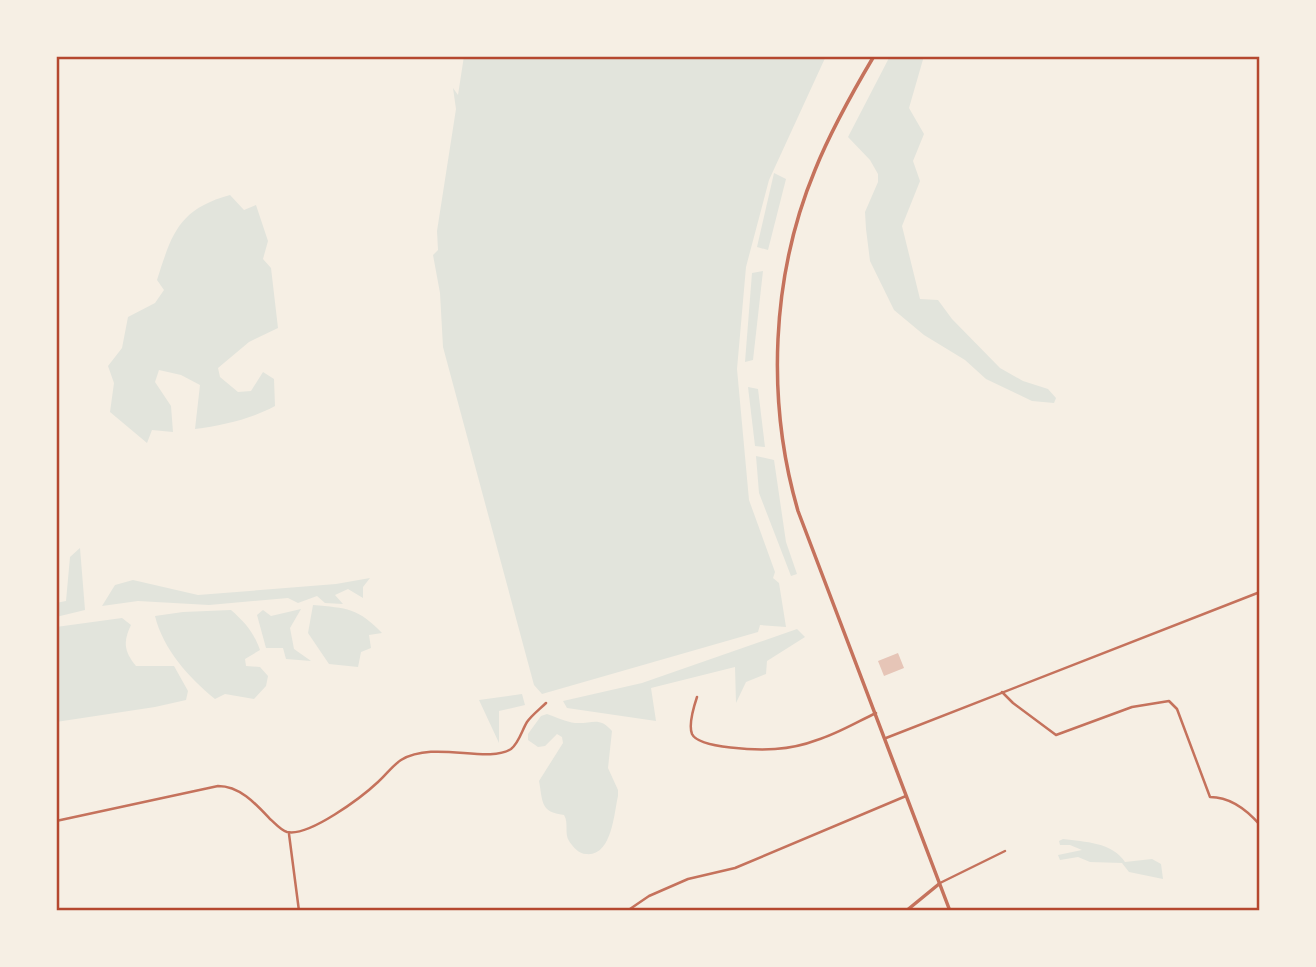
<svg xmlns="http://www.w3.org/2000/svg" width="1316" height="967" viewBox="0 0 1316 967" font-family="Roboto,sans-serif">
<rect width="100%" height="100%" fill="#f6efe4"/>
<!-- green -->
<g fill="#e2e4dc">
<path d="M464,56H826L769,180L746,267L737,369L749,500L775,572L773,578L779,583L786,627L760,625L758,632L542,694L534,685L443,347L440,293L433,255L438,250L437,231L456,109L453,88L458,95Z"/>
<path d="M890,56H924L909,108L924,134L913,161L920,181L902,226L920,299L938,300L952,319L1000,368L1023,381L1048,389L1056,398L1054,403L1032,401L986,379L965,360L924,335L894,310L870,261L866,229L865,212L878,182V174L870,160L848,137Z"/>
<path d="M774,173L786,179L768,250L757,247Z"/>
<path d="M230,195L244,210L256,205L268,241L263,259L271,268L278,328L249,342L218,368L220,377L238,392L251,391L263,372L274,379L275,406C251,419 223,425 195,429L200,385L181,375L159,370L155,382L171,406L173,432L152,430L147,443L110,412L114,383L108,366L122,348L128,317L155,303L164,290L157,280C172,233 179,209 230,195Z"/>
<path d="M763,271L753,360L745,362L752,273Z"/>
<path d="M748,387L758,389L765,447L755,446Z"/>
<path d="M756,456L774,460L786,542L797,574L791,576L759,493Z"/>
<path d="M80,548L85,610L56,617V603L66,601L70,557Z"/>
<path d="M370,578L363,587V598L348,589L335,595L343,604L325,603L317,596L298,603L288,598L209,605L138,601L102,606L115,585L133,580L198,595L336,584Z"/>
<path d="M313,605C347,608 358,608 382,633L369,635L371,648L361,652L358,667L329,664L308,633Z"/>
<path d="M301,609L290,628L294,649L311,661L286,659L283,648H266L257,615L263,610L271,616Z"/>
<path d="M231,610C245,622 254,633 260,650L245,659L246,666L260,667L268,676L266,686L254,699L225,694L215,699C189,678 163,649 155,616L183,612Z"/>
<path d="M122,618L131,625C123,642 124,651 136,666H174L188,691L186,700L155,707L56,722V627Z"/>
<path d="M797,629L805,637L767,661L766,674L746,682L736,703L735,667L651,688L656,721L567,708L563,701L642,683Z"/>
<path d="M522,694L525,705L499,711V743L479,700Z"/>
<path d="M547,714C556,717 566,722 575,723C593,724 599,716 612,731L608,768L618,790V796C614,813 612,857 586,854C579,854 573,847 569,841C564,833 569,823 564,815C540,812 543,802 539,781L563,743L562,737L557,734L545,746L538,747L528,740V734L541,716Z"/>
<path d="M1063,839C1085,842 1112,842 1125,862L1152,859L1161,864L1163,879L1129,872L1122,863L1090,862L1078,857L1060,860L1058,855L1082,850L1070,845H1060L1059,841Z"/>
</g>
<!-- building -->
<path fill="#e6c5b7" d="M898,653L904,668L884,676L878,661Z"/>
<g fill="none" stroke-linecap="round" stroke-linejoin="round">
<!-- minor -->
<g stroke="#c5725c" stroke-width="2.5">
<path d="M1002,692L1013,703L1056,735L1132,707L1169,701L1177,709L1210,797C1230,797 1247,810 1260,825"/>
<path d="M697,697C694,706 688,724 692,734C699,749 760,750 775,749C789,748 804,745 817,740C837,734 857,722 876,713"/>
<path d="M886,738L1260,592"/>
<path d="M56,821L218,786C240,786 256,804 270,819C275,823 280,830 287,832C309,837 362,797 378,782C386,775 392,766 401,760C434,740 487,764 511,749C519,743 522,730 527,722C532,715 540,709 546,703"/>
<path d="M289,834L299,911"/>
<path d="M940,883L1005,851"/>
<path d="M627,911L649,896L688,879L735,868L906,796"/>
</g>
<!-- tertiary -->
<g stroke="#c5725c" stroke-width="3.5">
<path d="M874,56C852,93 831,130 815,170C771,276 766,401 798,511L950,911"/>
<path d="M906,911L939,884"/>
</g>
</g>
<!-- border -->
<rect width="1316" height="967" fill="none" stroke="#f6efe4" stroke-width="116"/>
<rect x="58" y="58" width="1200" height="851" fill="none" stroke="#b5482f" stroke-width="2.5"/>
</svg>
